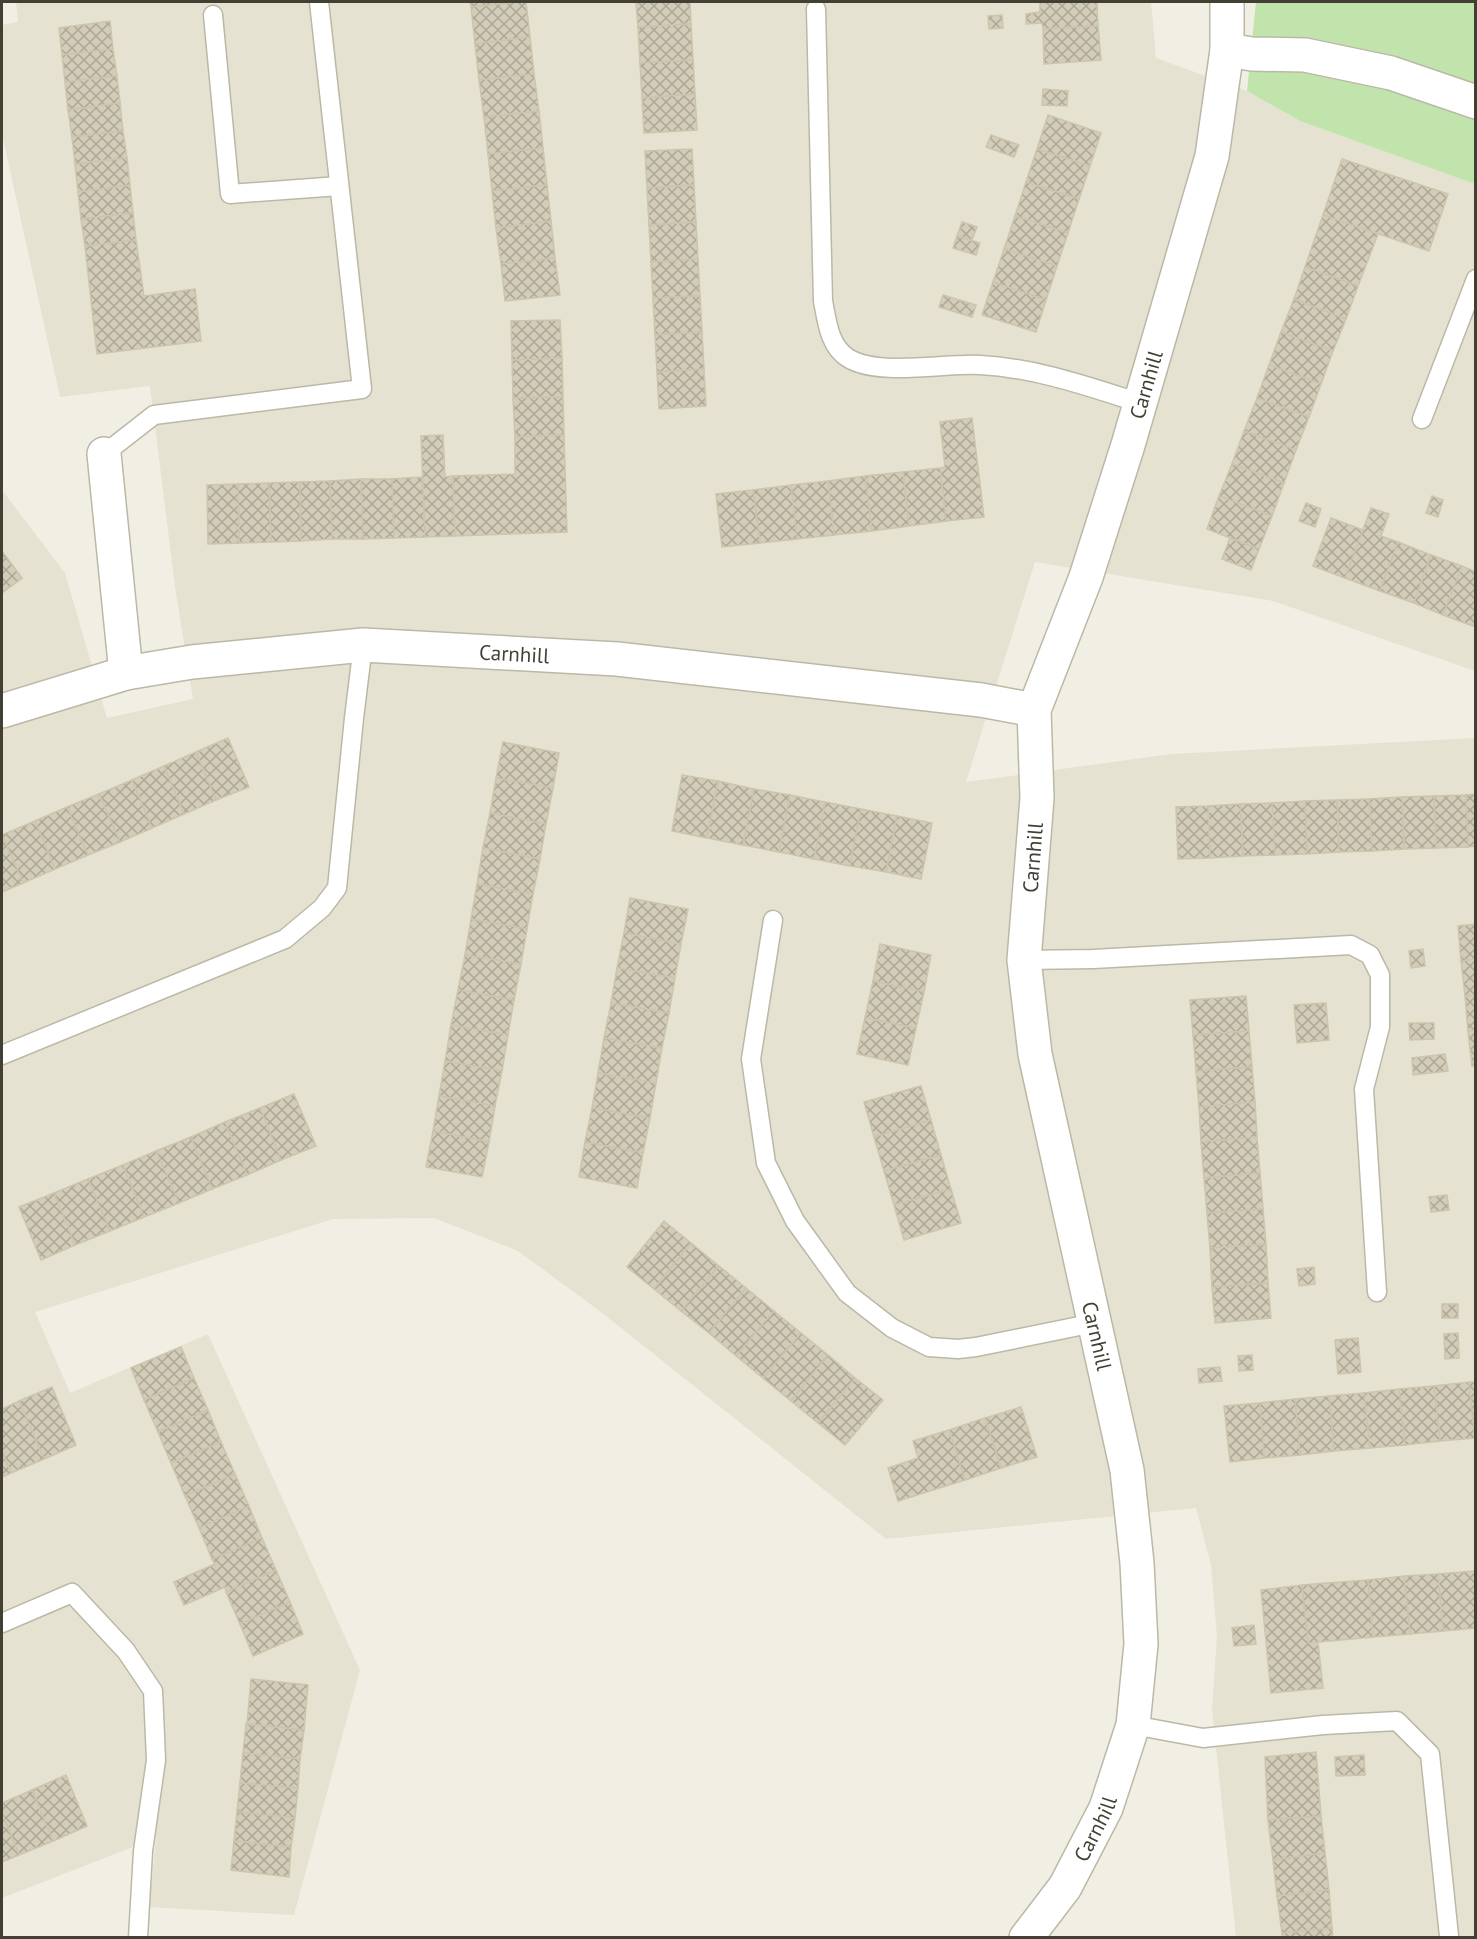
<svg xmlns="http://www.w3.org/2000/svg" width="1477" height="1939" viewBox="0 0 1477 1939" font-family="'PT Sans',sans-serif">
<defs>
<pattern id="building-cross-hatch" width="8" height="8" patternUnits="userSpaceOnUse" patternTransform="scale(1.5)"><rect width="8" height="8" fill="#d2ccb9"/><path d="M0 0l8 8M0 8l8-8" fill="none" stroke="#aca797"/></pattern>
</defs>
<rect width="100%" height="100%" fill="#f1efe3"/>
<!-- residential -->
<path fill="#e5e2d1" d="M16,2H1151L1156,58L1247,91L1300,121L1475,184V671L1273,601L1035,562L966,782L1171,754L1475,738V1937H1236L1212,1709L1217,1636L1211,1565L1196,1508L886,1539L601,1312L518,1251L434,1218L333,1219L35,1312L70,1393L208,1334L360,1670L294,1915L149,1907L156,1838L2,1898V490L65,573L107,718L193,699L175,587L150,386L60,397L2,134V25L18,22Z"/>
<!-- green -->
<path fill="#c1e4ac" d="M1256,2H1475V184L1300,121L1247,91Z"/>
<!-- building -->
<g fill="url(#building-cross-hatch)" stroke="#ccc5ac" stroke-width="1.5">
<path d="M470,2H519L471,7Z"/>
<path d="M519,2H526L530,37L475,44L471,7Z"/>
<path d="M636,2H690L691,24L638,27Z"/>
<path d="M1040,2H1097L1098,26L1043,29L1042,23L1026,24V14L1040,12Z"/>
<path d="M1002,15L1003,28L989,29L988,16Z"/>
<path d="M110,21L113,49L62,55L59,28Z"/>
<path d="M691,24L693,60L640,63L638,27Z"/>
<path d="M1098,26L1101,60L1044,64L1043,29Z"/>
<path d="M530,37L534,74L479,80L475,44Z"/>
<path d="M113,49L117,76L65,82L62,55Z"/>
<path d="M693,60L695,94L642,98L640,63Z"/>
<path d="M534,74L539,111L484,117L479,80Z"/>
<path d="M117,76L120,103L68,110L65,82Z"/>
<path d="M1043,89L1068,91L1067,106L1042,105Z"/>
<path d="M695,94L697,130L644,133L642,98Z"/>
<path d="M120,103L123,131L72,137L68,110Z"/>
<path d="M539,111L543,148L488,154L484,117Z"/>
<path d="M1048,115L1101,133L1090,166L1037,149Z"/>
<path d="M123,131L127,158L75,164L72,137Z"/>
<path d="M991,135L1019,145L1014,157L986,147Z"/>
<path d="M543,148L547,185L492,191L488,154Z"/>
<path d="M692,149L694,185L647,188L645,151Z"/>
<path d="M1037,149L1090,166L1079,199L1026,182Z"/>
<path d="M127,158L130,185L78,192L75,164Z"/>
<path d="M1342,159L1448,194L1429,251L1323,215Z"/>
<path d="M1026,182L1079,199L1068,233L1015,216Z"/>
<path d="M130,185L133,213L81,219L78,192Z"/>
<path d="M547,185L551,221L496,228L492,191Z"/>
<path d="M694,185L696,222L649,225L647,188Z"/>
<path d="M133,213L136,240L85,246L81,219Z"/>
<path d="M1323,215L1378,234L1358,286L1305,267Z"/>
<path d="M1015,216L1068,233L1057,266L1004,249Z"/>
<path d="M551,221L555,258L501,264L496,228Z"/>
<path d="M696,222L698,259L651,262L649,225Z"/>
<path d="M962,222L977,227L972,240L957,236Z"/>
<path d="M957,236L980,243L976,255L953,248Z"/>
<path d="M136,240L144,296L195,289L201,341L97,354L85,246Z"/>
<path d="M1004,249L1057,266L1046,300L993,282Z"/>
<path d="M555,258L560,295L505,301L501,264Z"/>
<path d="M698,259L700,296L653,298L651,262Z"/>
<path d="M1305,267L1358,286L1346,319L1294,299Z"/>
<path d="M993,282L1046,300L1036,332L982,315Z"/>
<path d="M943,295L976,305L972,317L939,307Z"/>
<path d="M700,296L702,332L655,335L653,298Z"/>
<path d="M1294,299L1346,319L1333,351L1281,332Z"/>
<path d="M560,320L562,358L512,360L511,321Z"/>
<path d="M702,332L704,369L657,372L655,335Z"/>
<path d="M1281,332L1333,351L1321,384L1269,365Z"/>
<path d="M562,358L563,397L513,398L512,360Z"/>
<path d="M1269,365L1321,384L1309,417L1257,398Z"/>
<path d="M704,369L706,406L659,409L657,372Z"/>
<path d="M563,397L564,435L515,437L513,398Z"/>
<path d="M1257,398L1309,417L1296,450L1244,431Z"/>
<path d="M972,418L984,517L946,521L940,468L945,467L940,422Z"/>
<path d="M1244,431L1296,450L1284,483L1232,464Z"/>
<path d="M443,435L445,477L453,476L455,536L425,537L421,436Z"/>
<path d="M564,435L567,532L455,536L453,476L515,474V437Z"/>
<path d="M1232,464L1284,483L1272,516L1219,496Z"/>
<path d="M940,468L946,521L909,526L903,472Z"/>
<path d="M903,472L909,526L872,531L865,476Z"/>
<path d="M865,476L872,531L834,535L828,481Z"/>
<path d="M422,477L425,537L394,538L392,479Z"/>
<path d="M361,479L363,539H332L330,481Z"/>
<path d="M361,479H392L394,538L363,539Z"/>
<path d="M330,481L332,539L301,541L300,482Z"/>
<path d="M828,481L834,535L797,539L791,485Z"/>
<path d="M300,482L301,541L271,542L269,483Z"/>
<path d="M269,483L271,542L239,543L238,484Z"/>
<path d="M238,484L239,543L208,544L207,485Z"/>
<path d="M791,485L797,539L760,543L753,490Z"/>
<path d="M753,490L760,543L722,547L716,494Z"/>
<path d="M1219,496L1272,516L1259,549L1207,529Z"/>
<path d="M1432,496L1443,500L1438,517L1426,513Z"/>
<path d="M1306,503L1321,509L1315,527L1299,521Z"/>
<path d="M1371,508L1389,514L1381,536L1398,542L1380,591L1345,578Z"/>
<path d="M1331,518L1363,530L1345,578L1313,566Z"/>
<path d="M1230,538L1259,549L1251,570L1222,559Z"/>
<path d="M1398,542L1431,555L1414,603L1380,591Z"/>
<path d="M2,551L22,578L2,593Z"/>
<path d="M1431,555L1462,566L1443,615L1414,603Z"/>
<path d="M1462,566L1476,572V620L1473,626L1443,615Z"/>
<path d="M228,738L249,787L216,800L196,752Z"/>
<path d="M503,742L559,753L553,788L496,778Z"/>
<path d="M196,752L216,800L184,814L164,766Z"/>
<path d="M164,766L184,814L152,828L132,780Z"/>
<path d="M682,775L718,781L707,838L672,831Z"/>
<path d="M496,778L553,788L546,824L490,813Z"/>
<path d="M132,780L152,828L120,842L99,794Z"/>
<path d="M718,781L754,789L743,845L707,838Z"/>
<path d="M754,789L790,795L779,852L743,845Z"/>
<path d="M99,794L120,842L88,855L67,807Z"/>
<path d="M1476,794V846L1468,847L1466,795Z"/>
<path d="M790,795L825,802L814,859L779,852Z"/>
<path d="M1466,795L1468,847L1436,848L1434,796Z"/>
<path d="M1434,796L1436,848L1404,849L1402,797Z"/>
<path d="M1402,797L1404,849L1372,851L1369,799Z"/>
<path d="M1369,799L1372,851L1339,852L1337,800Z"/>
<path d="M1337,800L1339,852L1307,854L1305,801Z"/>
<path d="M1305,801L1307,854L1275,855L1272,803Z"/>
<path d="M825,802L861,809L850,866L814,859Z"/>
<path d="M1272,803L1275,855L1243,856L1240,804Z"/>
<path d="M1240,804L1243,856L1210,858L1208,806Z"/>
<path d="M1208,806L1210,858L1178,859L1176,807Z"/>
<path d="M67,807L88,855L55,869L35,821Z"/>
<path d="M861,809L897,816L886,872L850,866Z"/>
<path d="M490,813L546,824L540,859L483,848Z"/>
<path d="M897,816L932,823L921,879L886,872Z"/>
<path d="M35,821L55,869L23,883L2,835Z"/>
<path d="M2,835L23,883L2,892Z"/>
<path d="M483,848L540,859L533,894L477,884Z"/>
<path d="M477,884L533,894L527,929L471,919Z"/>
<path d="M630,898L688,909L681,944L624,933Z"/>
<path d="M471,919L527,929L521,964L465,955Z"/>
<path d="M1476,924V959L1461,961L1458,926Z"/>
<path d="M624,933L681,944L675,978L617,968Z"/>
<path d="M880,944L931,955L924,992L873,981Z"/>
<path d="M1423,949L1425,966L1411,968L1409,951Z"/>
<path d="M465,955L521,964L514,1000L458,990Z"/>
<path d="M1476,959V995L1465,996L1461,961Z"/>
<path d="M617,968L675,978L669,1013L611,1003Z"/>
<path d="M873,981L924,992L916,1028L865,1018Z"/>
<path d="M458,990L514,1000L508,1035L451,1025Z"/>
<path d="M1476,995V1030L1468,1031L1465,996Z"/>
<path d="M1246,996L1249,1031L1193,1035L1190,1000Z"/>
<path d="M611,1003L669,1013L662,1048L604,1038Z"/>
<path d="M1326,1003L1329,1040L1297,1043L1294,1005Z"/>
<path d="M865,1018L916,1028L908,1065L857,1054Z"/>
<path d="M1409,1023H1434V1039L1410,1040Z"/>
<path d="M451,1025L508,1035L502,1071L445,1061Z"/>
<path d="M1476,1030V1066H1472L1468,1031Z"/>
<path d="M1249,1031L1252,1067L1196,1071L1193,1035Z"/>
<path d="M604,1038L662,1048L656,1083L598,1073Z"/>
<path d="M1445,1054L1448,1071L1413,1075L1412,1058Z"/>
<path d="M445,1061L502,1071L495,1106L439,1096Z"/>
<path d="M1252,1067L1255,1102L1199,1107L1196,1071Z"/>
<path d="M598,1073L656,1083L650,1118L592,1108Z"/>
<path d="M921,1086L931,1120L874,1137L864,1102Z"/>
<path d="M294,1094L316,1146L281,1160L260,1108Z"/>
<path d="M439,1096L495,1106L489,1142L433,1131Z"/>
<path d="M1255,1102L1257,1137L1201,1142L1199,1107Z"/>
<path d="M260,1108L281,1160L247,1175L225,1122Z"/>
<path d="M592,1108L650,1118L643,1153L585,1142Z"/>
<path d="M931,1120L941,1155L884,1171L874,1137Z"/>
<path d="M225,1122L247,1175L212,1189L191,1137Z"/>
<path d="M433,1131L489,1142L482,1177L426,1167Z"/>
<path d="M191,1137L212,1189L179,1203L156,1151Z"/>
<path d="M1257,1137L1260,1173L1204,1178L1201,1142Z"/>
<path d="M585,1142L643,1153L637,1188L579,1177Z"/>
<path d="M156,1151L179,1203L144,1217L123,1165Z"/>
<path d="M941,1155L951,1189L894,1205L884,1171Z"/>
<path d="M123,1165L144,1217L110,1231L88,1179Z"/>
<path d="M1260,1173L1263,1209L1207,1213L1204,1178Z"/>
<path d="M88,1179L110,1231L75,1245L54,1193Z"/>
<path d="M951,1189L961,1223L904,1240L894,1205Z"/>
<path d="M54,1193L75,1245L41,1260L19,1207Z"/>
<path d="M1447,1195L1449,1210L1431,1212L1429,1197Z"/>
<path d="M1263,1209L1266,1244L1210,1248L1207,1213Z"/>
<path d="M664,1221L691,1243L654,1289L627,1267Z"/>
<path d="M691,1243L719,1266L681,1311L654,1289Z"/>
<path d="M1266,1244L1268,1283L1212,1287L1210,1248Z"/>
<path d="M719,1266L746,1288L709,1333L681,1311Z"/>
<path d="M1314,1267L1315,1284L1299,1286L1297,1269Z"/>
<path d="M1268,1283L1271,1318L1215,1323L1212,1287Z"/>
<path d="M746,1288L774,1311L736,1356L709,1333Z"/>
<rect x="1442" y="1304" width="16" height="14"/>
<path d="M774,1311L801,1333L763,1378L736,1356Z"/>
<path d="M801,1333L828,1355L791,1401L763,1378Z"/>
<path d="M1458,1333L1459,1358L1445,1359L1444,1334Z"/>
<path d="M1358,1338L1361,1372L1338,1374L1335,1340Z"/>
<path d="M181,1347L194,1378L144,1400L131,1368Z"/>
<path d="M828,1355L855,1378L818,1423L791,1401Z"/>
<path d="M1252,1355L1253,1370L1239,1371L1238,1356Z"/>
<path d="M1220,1367L1222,1381L1199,1383L1198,1369Z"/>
<path d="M194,1378L208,1410L158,1432L144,1400Z"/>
<path d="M855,1378L883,1400L845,1445L818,1423Z"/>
<path d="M1469,1382L1475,1438L1440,1441L1434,1386Z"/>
<path d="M1469,1382H1476V1438H1475Z"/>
<path d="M1434,1386L1440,1441L1405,1445L1399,1389Z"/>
<path d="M52,1387L76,1445L44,1459L19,1401Z"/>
<path d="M1399,1389L1405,1445L1370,1448L1364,1393Z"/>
<path d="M1364,1393L1370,1448L1334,1451L1329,1396Z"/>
<path d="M1329,1396L1334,1451L1300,1455L1295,1399Z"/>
<path d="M1295,1399L1300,1455L1264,1458L1260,1403Z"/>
<path d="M19,1401L44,1459L11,1473L2,1451V1409Z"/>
<path d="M1260,1403L1264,1458L1230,1462L1224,1406Z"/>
<path d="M1021,1407L1037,1457L1001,1468L985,1418Z"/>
<path d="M208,1410L221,1442L171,1463L158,1432Z"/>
<path d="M985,1418L1001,1468L965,1480L949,1430Z"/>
<path d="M949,1430L965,1480L898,1501L888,1468L918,1458L913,1441Z"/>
<path d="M221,1442L235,1474L185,1496L171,1463Z"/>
<path d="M2,1451L11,1473L2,1477Z"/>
<path d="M235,1474L249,1506L199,1528L185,1496Z"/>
<path d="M249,1506L262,1538L212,1559L199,1528Z"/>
<path d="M262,1538L276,1570L226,1592L225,1587L184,1605L174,1582L215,1564L212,1559Z"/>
<path d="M276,1570L290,1602L240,1624L226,1592Z"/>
<path d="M1475,1571L1476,1628L1443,1631L1438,1574Z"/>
<path d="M1438,1574L1443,1631L1410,1634L1404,1576Z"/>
<path d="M1404,1576L1410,1634L1373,1637L1368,1580Z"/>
<path d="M1368,1580L1373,1637L1308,1643L1302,1585Z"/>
<path d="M1302,1585L1308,1643L1318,1642L1323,1688L1271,1693L1261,1590Z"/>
<path d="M290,1602L303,1634L253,1656L240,1624Z"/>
<path d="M1254,1625L1256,1644L1234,1646L1232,1628Z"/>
<path d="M251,1679L308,1685L304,1730L247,1724Z"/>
<path d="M246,1724L304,1730L300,1759L243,1753Z"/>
<path d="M1316,1752L1321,1816L1268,1820L1265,1757Z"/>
<path d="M243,1753L300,1759L298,1788L240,1783Z"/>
<path d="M1364,1755L1365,1775L1336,1776L1335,1757Z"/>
<path d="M66,1775L87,1826L53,1841L32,1790Z"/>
<path d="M240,1783L298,1788L295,1818L237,1812Z"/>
<path d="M32,1790L53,1841L19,1855L2,1813V1803Z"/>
<path d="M237,1812L295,1818L291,1847L234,1841Z"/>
<path d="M2,1813L19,1855L2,1862Z"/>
<path d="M1321,1816L1325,1853L1273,1860L1268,1820Z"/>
<path d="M234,1841L291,1847L289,1877L231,1870Z"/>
<path d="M1325,1853L1329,1890L1277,1896L1273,1860Z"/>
<path d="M1329,1890L1332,1928L1282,1933L1277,1896Z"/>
<path d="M1332,1928L1333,1938H1282V1933Z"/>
</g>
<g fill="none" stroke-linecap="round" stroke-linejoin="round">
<defs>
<g id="lane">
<path d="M816,9L823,301C827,321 829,346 848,358C879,377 944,363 980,365C1036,368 1087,386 1140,403"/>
<path d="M213,15L230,194L339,186"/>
<path d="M1422,419L1476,279"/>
<path d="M104,454L154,415L362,389L319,2"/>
<path d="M773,920L751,1059L766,1163L795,1221L847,1293L892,1328L929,1347L958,1349L976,1347L1094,1323"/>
<path d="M1024,960L1093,959L1351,945L1370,955L1380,975V1027L1364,1089L1377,1292"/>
<path d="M2,1055L285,939L322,908L337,888L354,718L363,645"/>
<path d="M2,1623L72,1593L126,1651L153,1691L156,1760L143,1851L138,1938"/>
<path d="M1133,1725L1203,1738L1323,1725L1397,1721L1430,1754L1449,1936"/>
</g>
<g id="street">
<path d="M1227,50L1252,54L1305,55L1391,73L1476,102"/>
<path d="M104,454L126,673"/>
<path id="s1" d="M2,711L126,673L192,662L363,645L617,659L981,700L1034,710"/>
<path id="s2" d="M1026,1938L1065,1887L1106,1808L1133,1725L1141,1644L1137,1563L1127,1470L1035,1054L1024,960L1037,798L1034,710L1086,577L1128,445L1212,156L1227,50V2"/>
</g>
</defs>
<!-- lane casing -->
<use href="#lane" stroke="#bcb8a6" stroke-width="21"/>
<!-- street casing -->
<use href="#street" stroke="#bcb8a6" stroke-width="36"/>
<!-- lane -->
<use href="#lane" stroke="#fff" stroke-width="18"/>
<!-- street -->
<use href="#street" stroke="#fff" stroke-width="33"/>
</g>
<g text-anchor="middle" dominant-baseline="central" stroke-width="5" stroke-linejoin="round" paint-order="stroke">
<!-- street labels -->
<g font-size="21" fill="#423f33" stroke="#fff">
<text stroke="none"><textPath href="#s2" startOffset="1612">Carnhill</textPath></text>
<text stroke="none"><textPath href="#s1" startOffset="520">Carnhill</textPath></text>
<text stroke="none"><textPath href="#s2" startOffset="1120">Carnhill</textPath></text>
<text transform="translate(1097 1336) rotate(77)">Carnhill</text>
<text stroke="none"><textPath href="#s2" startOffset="130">Carnhill</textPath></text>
</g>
</g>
<!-- border -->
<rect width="1477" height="1939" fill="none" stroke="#423f33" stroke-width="6"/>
</svg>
